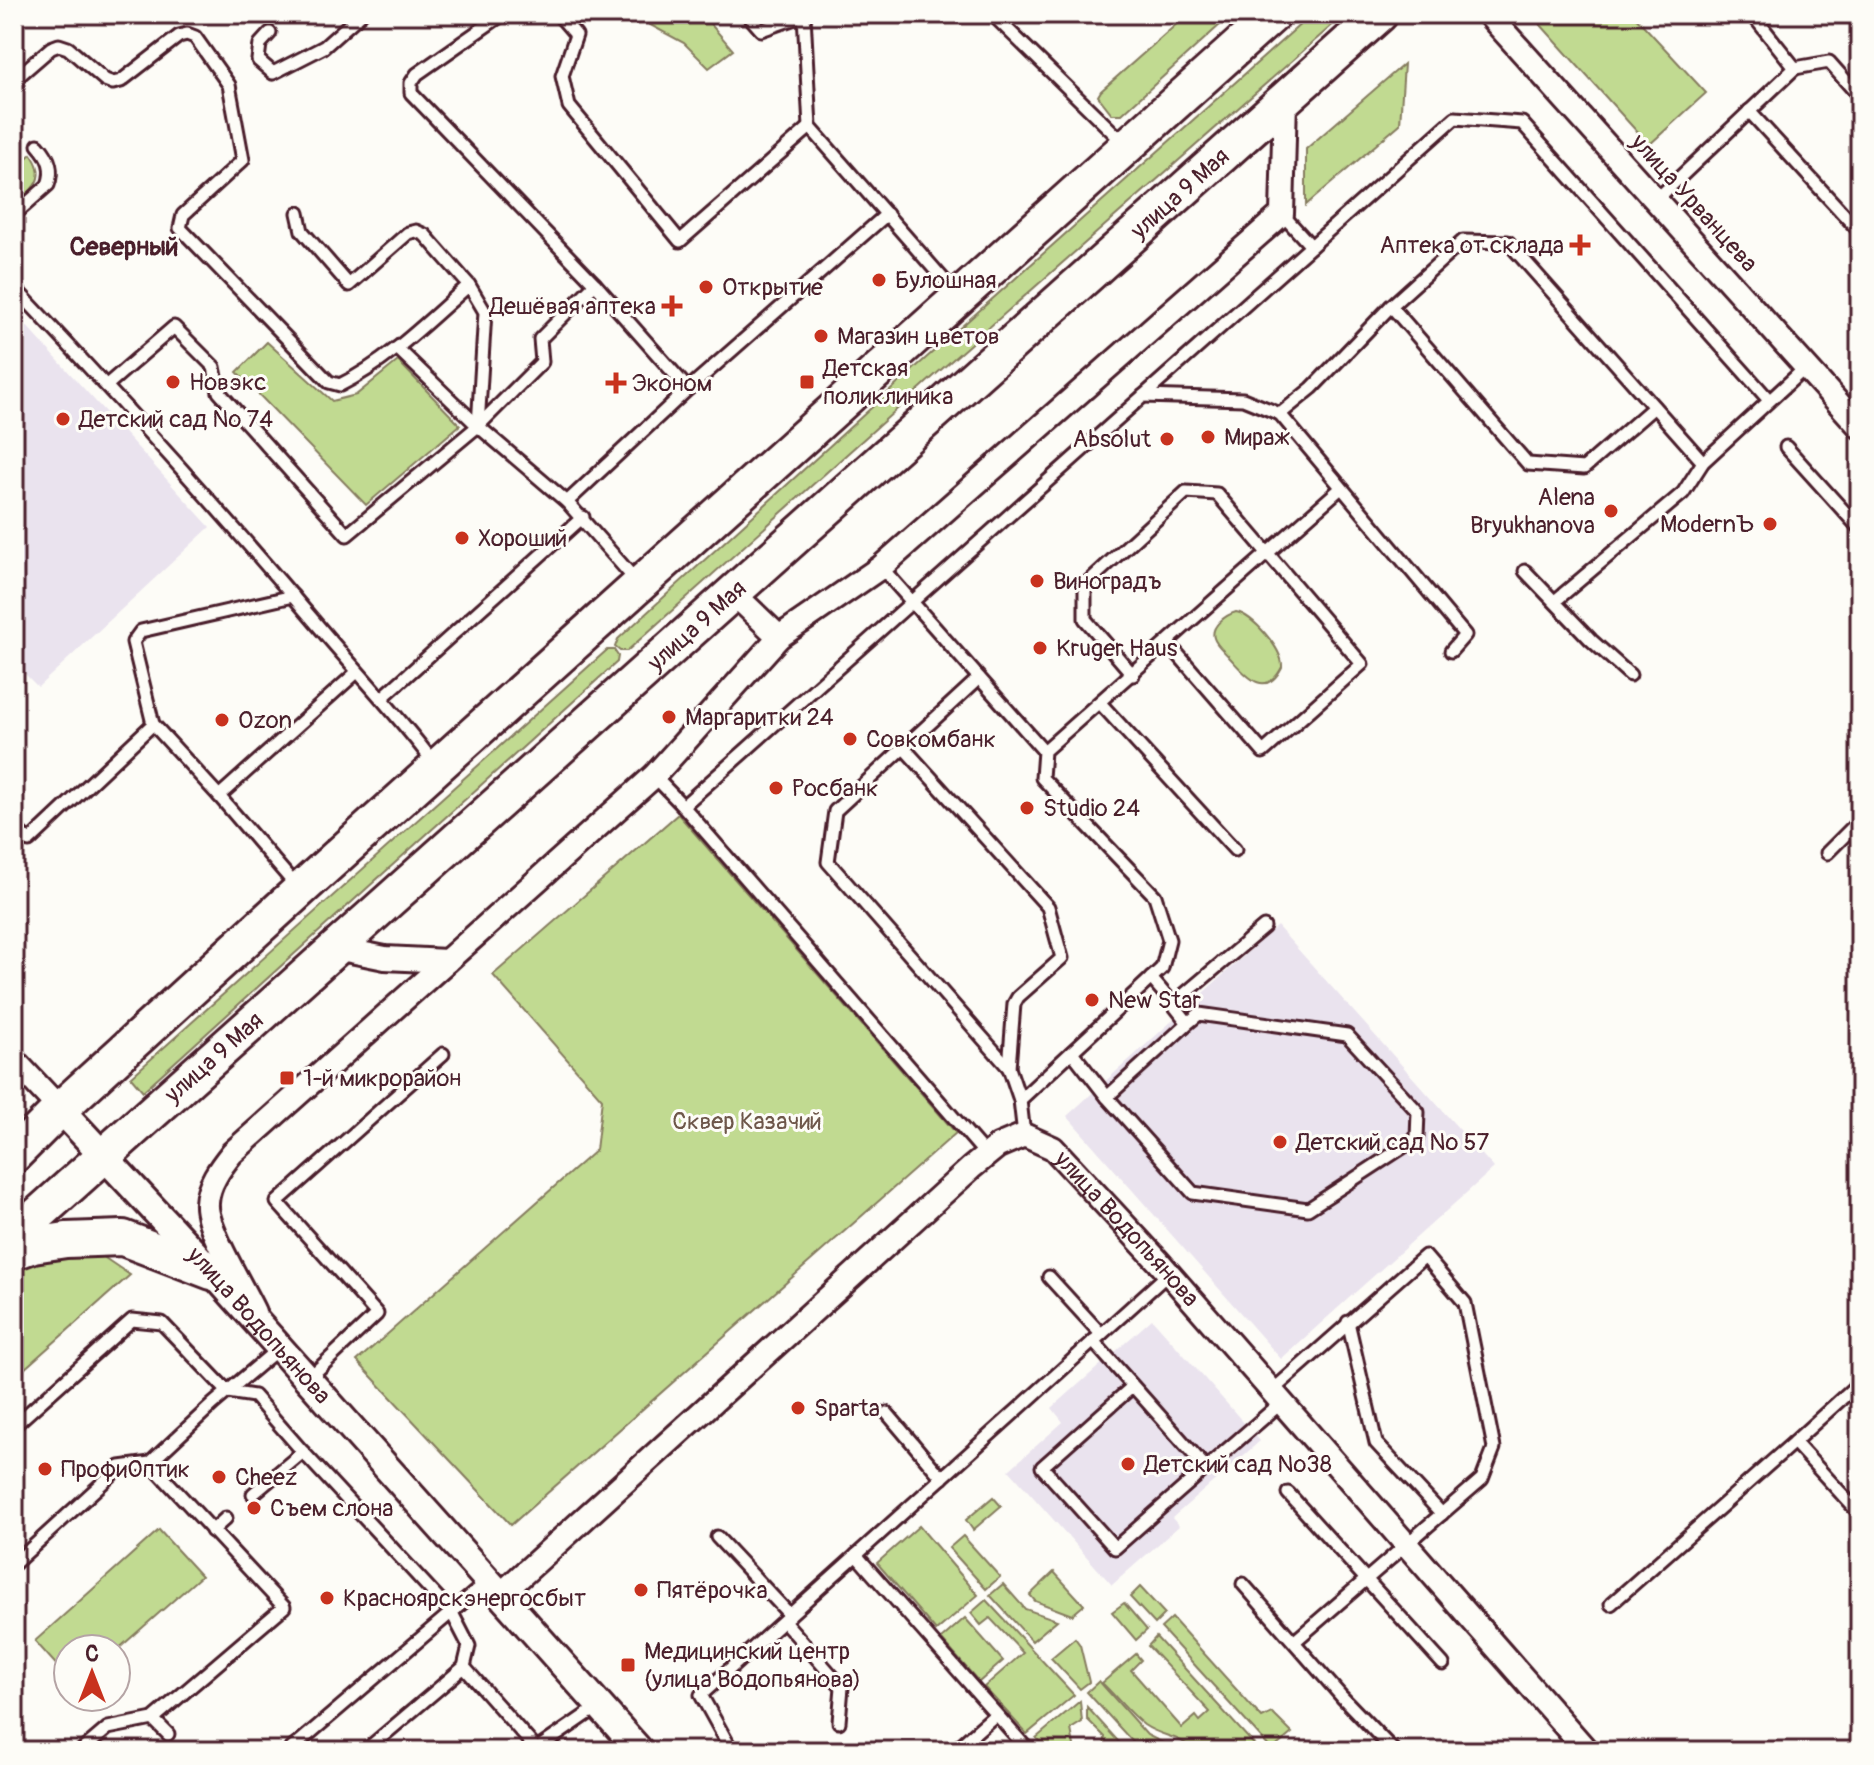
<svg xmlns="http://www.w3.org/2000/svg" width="1874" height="1765" viewBox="0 0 1874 1765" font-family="Pangolin,sans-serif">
<rect width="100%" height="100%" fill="#fdfcf7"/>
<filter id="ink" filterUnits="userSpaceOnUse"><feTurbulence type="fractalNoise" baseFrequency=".0125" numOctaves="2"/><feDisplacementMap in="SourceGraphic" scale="16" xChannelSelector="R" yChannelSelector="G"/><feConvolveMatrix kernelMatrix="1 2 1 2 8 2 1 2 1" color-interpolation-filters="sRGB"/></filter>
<g filter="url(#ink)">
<!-- built -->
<g fill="#eae3ee">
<path d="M14,312L210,527L38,687L14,663Z"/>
<path d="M1277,926L1494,1168L1281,1359L1067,1116Z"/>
<path d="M1152,1319L1260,1441L1172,1518L1179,1526L1112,1585L1009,1470L1063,1422L1052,1408Z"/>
</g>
<!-- green -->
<g fill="#c1da91" stroke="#867c5e" stroke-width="2">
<path d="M630,14H702L733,50L709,68L684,43Z"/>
<path d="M1188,14H1232L1122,114H1112L1098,96L1101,91Z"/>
<path d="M1312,14H1345L943,368L627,651H620L615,647L618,639L916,367Z"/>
<path d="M1531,14H1633L1706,93L1649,145Z"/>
<path d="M1404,64L1400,124L1306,205V149Z"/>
<path d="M31,154C49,178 32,190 14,206V169Z"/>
<path d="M267,342L332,401L356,395L398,361L460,425L366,505L237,372Z"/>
<path d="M1236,612C1253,615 1283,650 1282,667C1265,701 1245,674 1230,658C1225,652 1216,645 1214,638C1210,626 1226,615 1236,612Z"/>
<path d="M607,650H614L618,656L617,662L143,1091L131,1077Z"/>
<path d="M678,814L956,1133L511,1525L357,1361L596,1150L602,1099L493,975Z"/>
<path d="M96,1252L130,1275L14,1378V1269L27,1257Z"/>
<path d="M993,1497L1001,1506L973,1530L966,1520Z"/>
<path d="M919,1526L978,1595L936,1631L877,1563Z"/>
<path d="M159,1530L201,1576L116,1651V1649H68V1678L35,1641Z"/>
<path d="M963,1536L1000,1577L986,1589L949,1548Z"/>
<path d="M1054,1572L1084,1605L1072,1615L1035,1601L1030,1595Z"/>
<path d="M1003,1584L1025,1609L1057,1620L1032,1641L990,1595Z"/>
<path d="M1140,1587L1165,1614L1155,1624L1130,1597Z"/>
<path d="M986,1600L1074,1695L1027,1734L984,1687L1023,1653L990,1618L981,1625L971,1613Z"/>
<path d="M1124,1603L1147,1630L1136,1640L1112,1612Z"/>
<path d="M965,1618L1003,1661L979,1682L941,1639Z"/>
<path d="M1172,1618L1262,1718L1272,1713L1292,1733L1272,1750L1161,1628Z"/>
<path d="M1156,1637L1260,1751H1195C1178,1734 1163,1738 1144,1725C1129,1714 1116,1696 1102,1683L1136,1654L1141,1660L1131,1670L1182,1728L1196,1716L1200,1721L1210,1712L1148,1646Z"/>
<path d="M1075,1638L1080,1645L1089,1682L1080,1689L1051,1658Z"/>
<path d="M1099,1681L1147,1735L1179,1751H1141L1087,1692Z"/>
<path d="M1080,1701L1082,1722L1071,1729L1075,1751H1048L1036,1738Z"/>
<path d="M1087,1707L1127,1751H1104L1105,1737L1087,1719Z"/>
</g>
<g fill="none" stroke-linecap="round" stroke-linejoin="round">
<defs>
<g id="service">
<path d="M503,14L417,74L411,83V93L595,284L688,389"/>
<path d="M558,14L576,35L562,76L569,106L680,241L810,127"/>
<path d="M747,14L761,30L804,15"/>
<path d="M807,14L804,15L810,127L958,296"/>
<path d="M992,14L1126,145"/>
<path d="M1752,14L1795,68L1829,62L1860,97"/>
<path d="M270,33L260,44L258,60L273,73L324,47L361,14"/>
<path d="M14,80L51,48L59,45L68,48L105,80L113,83L121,81L179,36L187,34L195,37L229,85L243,160L183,215L180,228L329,382L340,385C389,361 429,320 469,285"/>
<path d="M1749,111L1860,232"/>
<path d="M1656,200L1795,68"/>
<path d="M298,213L302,231L349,285L408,233L416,231L425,235L469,285L485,312L478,426L567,502L638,583"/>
<path d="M1282,214L1311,246"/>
<path d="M14,215L48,185C54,169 49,157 38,145"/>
<path d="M14,287C119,398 221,511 320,628C358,673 399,716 434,763"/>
<path d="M1391,306L1528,464L1584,468L1654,407"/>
<path d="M397,348L478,426"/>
<path d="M107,385L174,327L214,367L219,392L347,535L478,426L542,362L540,339L595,284"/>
<path d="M1143,396L1243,399L1280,414L1465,635L1451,651"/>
<path d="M1280,414L1312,388L1391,306L1463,241L1508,242L1703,462"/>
<path d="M1786,447L1860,529"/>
<path d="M567,502L688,389L887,214"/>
<path d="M881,567L1044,751"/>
<path d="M1525,571L1591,640L1630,675"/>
<path d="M1555,601L1683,493L1703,462L1806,367"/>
<path d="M1133,675L1085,619V585L1186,492L1217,494L1362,664L1263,752L1168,643"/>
<path d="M979,678L835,811L828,862L1009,1068"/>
<path d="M382,698L583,517"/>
<path d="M1100,703L1235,850"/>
<path d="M904,748L1048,907L1062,958L1018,997L1014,1004L1009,1068L1020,1100L1024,1135"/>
<path d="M654,776L683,806L987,1156"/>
<path d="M219,796L153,724L133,642L141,631L293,596"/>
<path d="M683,806L1455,118L1522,123L1769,400"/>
<path d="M14,827L29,841L153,724"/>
<path d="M1827,853L1860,820"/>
<path d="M297,887L219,796L357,672"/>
<path d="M1151,978L1173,1004L1264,927"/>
<path d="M1173,1004L1188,1023L1199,1014L1347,1035L1418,1112L1417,1138L1308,1209L1193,1193L1107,1097L1188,1023"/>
<path d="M1072,1052L1107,1097"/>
<path d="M1020,1100L1162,968L1169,940L1155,896L1042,778L1044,751L1341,488"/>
<path d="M1049,1277L1101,1334"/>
<path d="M1348,1322L1376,1443L1442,1514"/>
<path d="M1093,1341L1206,1468L1115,1548L1042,1467L1133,1386"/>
<path d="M308,1379L377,1314L277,1202L443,1054"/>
<path d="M1860,1382L1794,1442L1860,1514"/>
<path d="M1272,1391L1425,1256L1465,1303L1494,1448L1482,1479L1295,1641"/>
<path d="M887,1413L942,1478"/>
<path d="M14,1426L132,1320L162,1323L228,1392L254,1396L303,1452L452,1613L469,1646L464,1667L365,1751"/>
<path d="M1206,1468L1282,1402"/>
<path d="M1288,1493L1443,1664"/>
<path d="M253,1494L303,1452"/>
<path d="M212,1531L226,1518"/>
<path d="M717,1537L790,1615"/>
<path d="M856,1555L1029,1751"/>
<path d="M14,1564L120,1467L150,1463L213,1404L279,1348"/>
<path d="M1243,1584L1342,1697L1394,1751"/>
<path d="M1611,1604L1794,1442"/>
<path d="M784,1621L842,1687L839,1722"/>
<path d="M464,1667L538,1751"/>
<path d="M153,1719L168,1734"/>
<path d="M81,1751L108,1728L153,1719L284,1607L150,1463"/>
<path d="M289,1751L488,1581"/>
<path d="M534,1751L599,1706"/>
<path d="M732,1751L701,1695L1168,1274"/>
<path d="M954,1751L995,1715"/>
</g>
<g id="minor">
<path d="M1488,14L1860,427"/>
<path d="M732,592L779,637"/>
<path d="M336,948L385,958L447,961"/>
<path d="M14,1060L60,1109"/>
<path d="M254,1312C243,1288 205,1227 207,1203C208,1184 220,1168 232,1153L654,776L779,637L881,567L1282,214L1285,99"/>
<path id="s1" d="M500,1595L971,1168L998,1146L1024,1135L1053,1148L1158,1261L1587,1751"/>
</g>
<g id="tertiary">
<path id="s2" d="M60,1109L212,1272L640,1751"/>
</g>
<g id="primary">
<path d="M14,1155L60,1109L300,890L1274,14"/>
<path id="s3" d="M14,1236L1380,14"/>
<path d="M14,1252L33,1245L66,1240L123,1238L212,1272"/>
</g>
</defs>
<!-- service casing -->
<use href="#service" stroke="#4a1f2b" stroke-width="17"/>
<!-- minor casing -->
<use href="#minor" stroke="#4a1f2b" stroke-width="28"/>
<!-- tertiary casing -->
<use href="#tertiary" stroke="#4a1f2b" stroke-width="32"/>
<!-- primary casing -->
<use href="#primary" stroke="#4a1f2b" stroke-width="40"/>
<!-- service -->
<use href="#service" stroke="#fdfcf7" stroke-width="11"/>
<!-- minor -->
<use href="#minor" stroke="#fdfcf7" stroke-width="22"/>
<!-- tertiary -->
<use href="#tertiary" stroke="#fdfcf7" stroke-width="26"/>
<!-- primary -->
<use href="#primary" stroke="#fdfcf7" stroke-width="34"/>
</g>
</g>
<!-- markers -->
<g fill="#c8321e" stroke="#fdfcf7" stroke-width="3">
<path d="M1576 233h8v8h8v8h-8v8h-8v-8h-8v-8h8z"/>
<circle cx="879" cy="280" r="8"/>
<circle cx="706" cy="287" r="8"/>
<path d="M668 294h8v8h8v8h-8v8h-8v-8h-8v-8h8z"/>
<circle cx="821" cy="336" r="8"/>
<circle cx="173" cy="382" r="8"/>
<rect x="799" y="374" width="16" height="16" rx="4"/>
<path d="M612 371h8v8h8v8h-8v8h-8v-8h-8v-8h8z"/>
<circle cx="63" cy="419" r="8"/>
<circle cx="1208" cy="437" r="8"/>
<circle cx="1167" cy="439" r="8"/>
<circle cx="1611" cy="511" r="8"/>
<circle cx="1770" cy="524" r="8"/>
<circle cx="462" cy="538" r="8"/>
<circle cx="1037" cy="581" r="8"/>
<circle cx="1040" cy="648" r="8"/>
<circle cx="669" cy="717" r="8"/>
<circle cx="222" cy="720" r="8"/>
<circle cx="850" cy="739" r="8"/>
<circle cx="776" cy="788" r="8"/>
<circle cx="1027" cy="808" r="8"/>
<circle cx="1092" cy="1000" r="8"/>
<rect x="279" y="1070" width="16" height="16" rx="4"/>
<circle cx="1280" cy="1142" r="8"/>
<circle cx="798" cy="1408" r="8"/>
<circle cx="1128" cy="1464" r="8"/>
<circle cx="45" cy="1469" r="8"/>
<circle cx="219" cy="1477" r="8"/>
<circle cx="254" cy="1508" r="8"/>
<circle cx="641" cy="1590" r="8"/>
<circle cx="327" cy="1598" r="8"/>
<rect x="620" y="1657" width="16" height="16" rx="4"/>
</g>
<g text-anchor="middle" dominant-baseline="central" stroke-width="6" stroke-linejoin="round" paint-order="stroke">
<!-- street labels -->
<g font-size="24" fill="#4a1f2b" stroke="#fdfcf7">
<text stroke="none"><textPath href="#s3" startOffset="1564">улица 9 Мая</textPath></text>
<text transform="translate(1694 203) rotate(48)">улица Урванцева</text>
<text stroke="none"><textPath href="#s3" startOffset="916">улица 9 Мая</textPath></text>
<text stroke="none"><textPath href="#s3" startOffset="268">улица 9 Мая</textPath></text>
<text stroke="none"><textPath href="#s1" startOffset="840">улица Водопьянова</textPath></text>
<text stroke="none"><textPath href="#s2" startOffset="294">улица Водопьянова</textPath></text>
</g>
<!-- poi labels -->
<g font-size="24" fill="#4a1f2b" stroke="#fdfcf7" text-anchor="start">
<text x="1564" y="245" text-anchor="end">Аптека от склада</text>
<text x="895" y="280">Булошная</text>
<text x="722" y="287">Открытие</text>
<text x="656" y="306" text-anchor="end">Дешёвая аптека</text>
<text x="837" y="336">Магазин цветов</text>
<text x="823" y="368">Детская<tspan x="823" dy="28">поликлиника</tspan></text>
<text x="189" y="382">Новэкс</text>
<text x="632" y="383">Эконом</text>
<text x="79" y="419">Детский сад № 74</text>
<text x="1224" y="437">Мираж</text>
<text x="1151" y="439" text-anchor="end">Absolut</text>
<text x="1595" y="497" text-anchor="end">Alena<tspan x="1595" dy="28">Bryukhanova</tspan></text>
<text x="1754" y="524" text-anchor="end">ModernЪ</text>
<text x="478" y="538">Хороший</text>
<text x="1053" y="581">Виноградъ</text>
<text x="1056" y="648">Kruger Haus</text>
<text x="685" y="717">Маргаритки 24</text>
<text x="238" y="720">Ozon</text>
<text x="866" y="739">Совкомбанк</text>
<text x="792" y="788">Росбанк</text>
<text x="1043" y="808">Studio 24</text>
<text x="1108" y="1000">New Star</text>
<text x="303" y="1078">1-й микрорайон</text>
<text x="1296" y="1142">Детский сад № 57</text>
<text x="814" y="1408">Sparta</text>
<text x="1144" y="1464">Детский сад №38</text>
<text x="61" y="1469">ПрофиОптик</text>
<text x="235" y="1477">Cheez</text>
<text x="270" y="1508">Съем слона</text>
<text x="657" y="1590">Пятёрочка</text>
<text x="343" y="1598">Красноярскэнергосбыт</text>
<text x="644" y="1651">Медицинский центр<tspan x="644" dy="28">(улица Водопьянова)</tspan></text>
</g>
<!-- park labels -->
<g font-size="24" fill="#6e574a" stroke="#fdfcf7">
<text x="747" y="1121">Сквер Казачий</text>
</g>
<!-- neighbourhood labels -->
<g font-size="26" font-weight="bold" fill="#4a1f2b" stroke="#fdfcf7">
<text x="124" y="247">Северный</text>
</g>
</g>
<!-- margin -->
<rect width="1874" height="1765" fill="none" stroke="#fdfcf7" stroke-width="48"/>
<rect x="24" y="24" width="1826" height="1717" fill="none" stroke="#4a1f2b" stroke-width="3" filter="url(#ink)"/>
<!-- north arrow -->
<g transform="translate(92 1673)"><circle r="38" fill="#fdfcf7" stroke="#b5a4a5" stroke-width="2"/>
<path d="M0-6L14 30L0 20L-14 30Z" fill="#c8321e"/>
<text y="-12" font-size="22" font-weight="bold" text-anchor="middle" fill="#4a1f2b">С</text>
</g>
</svg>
